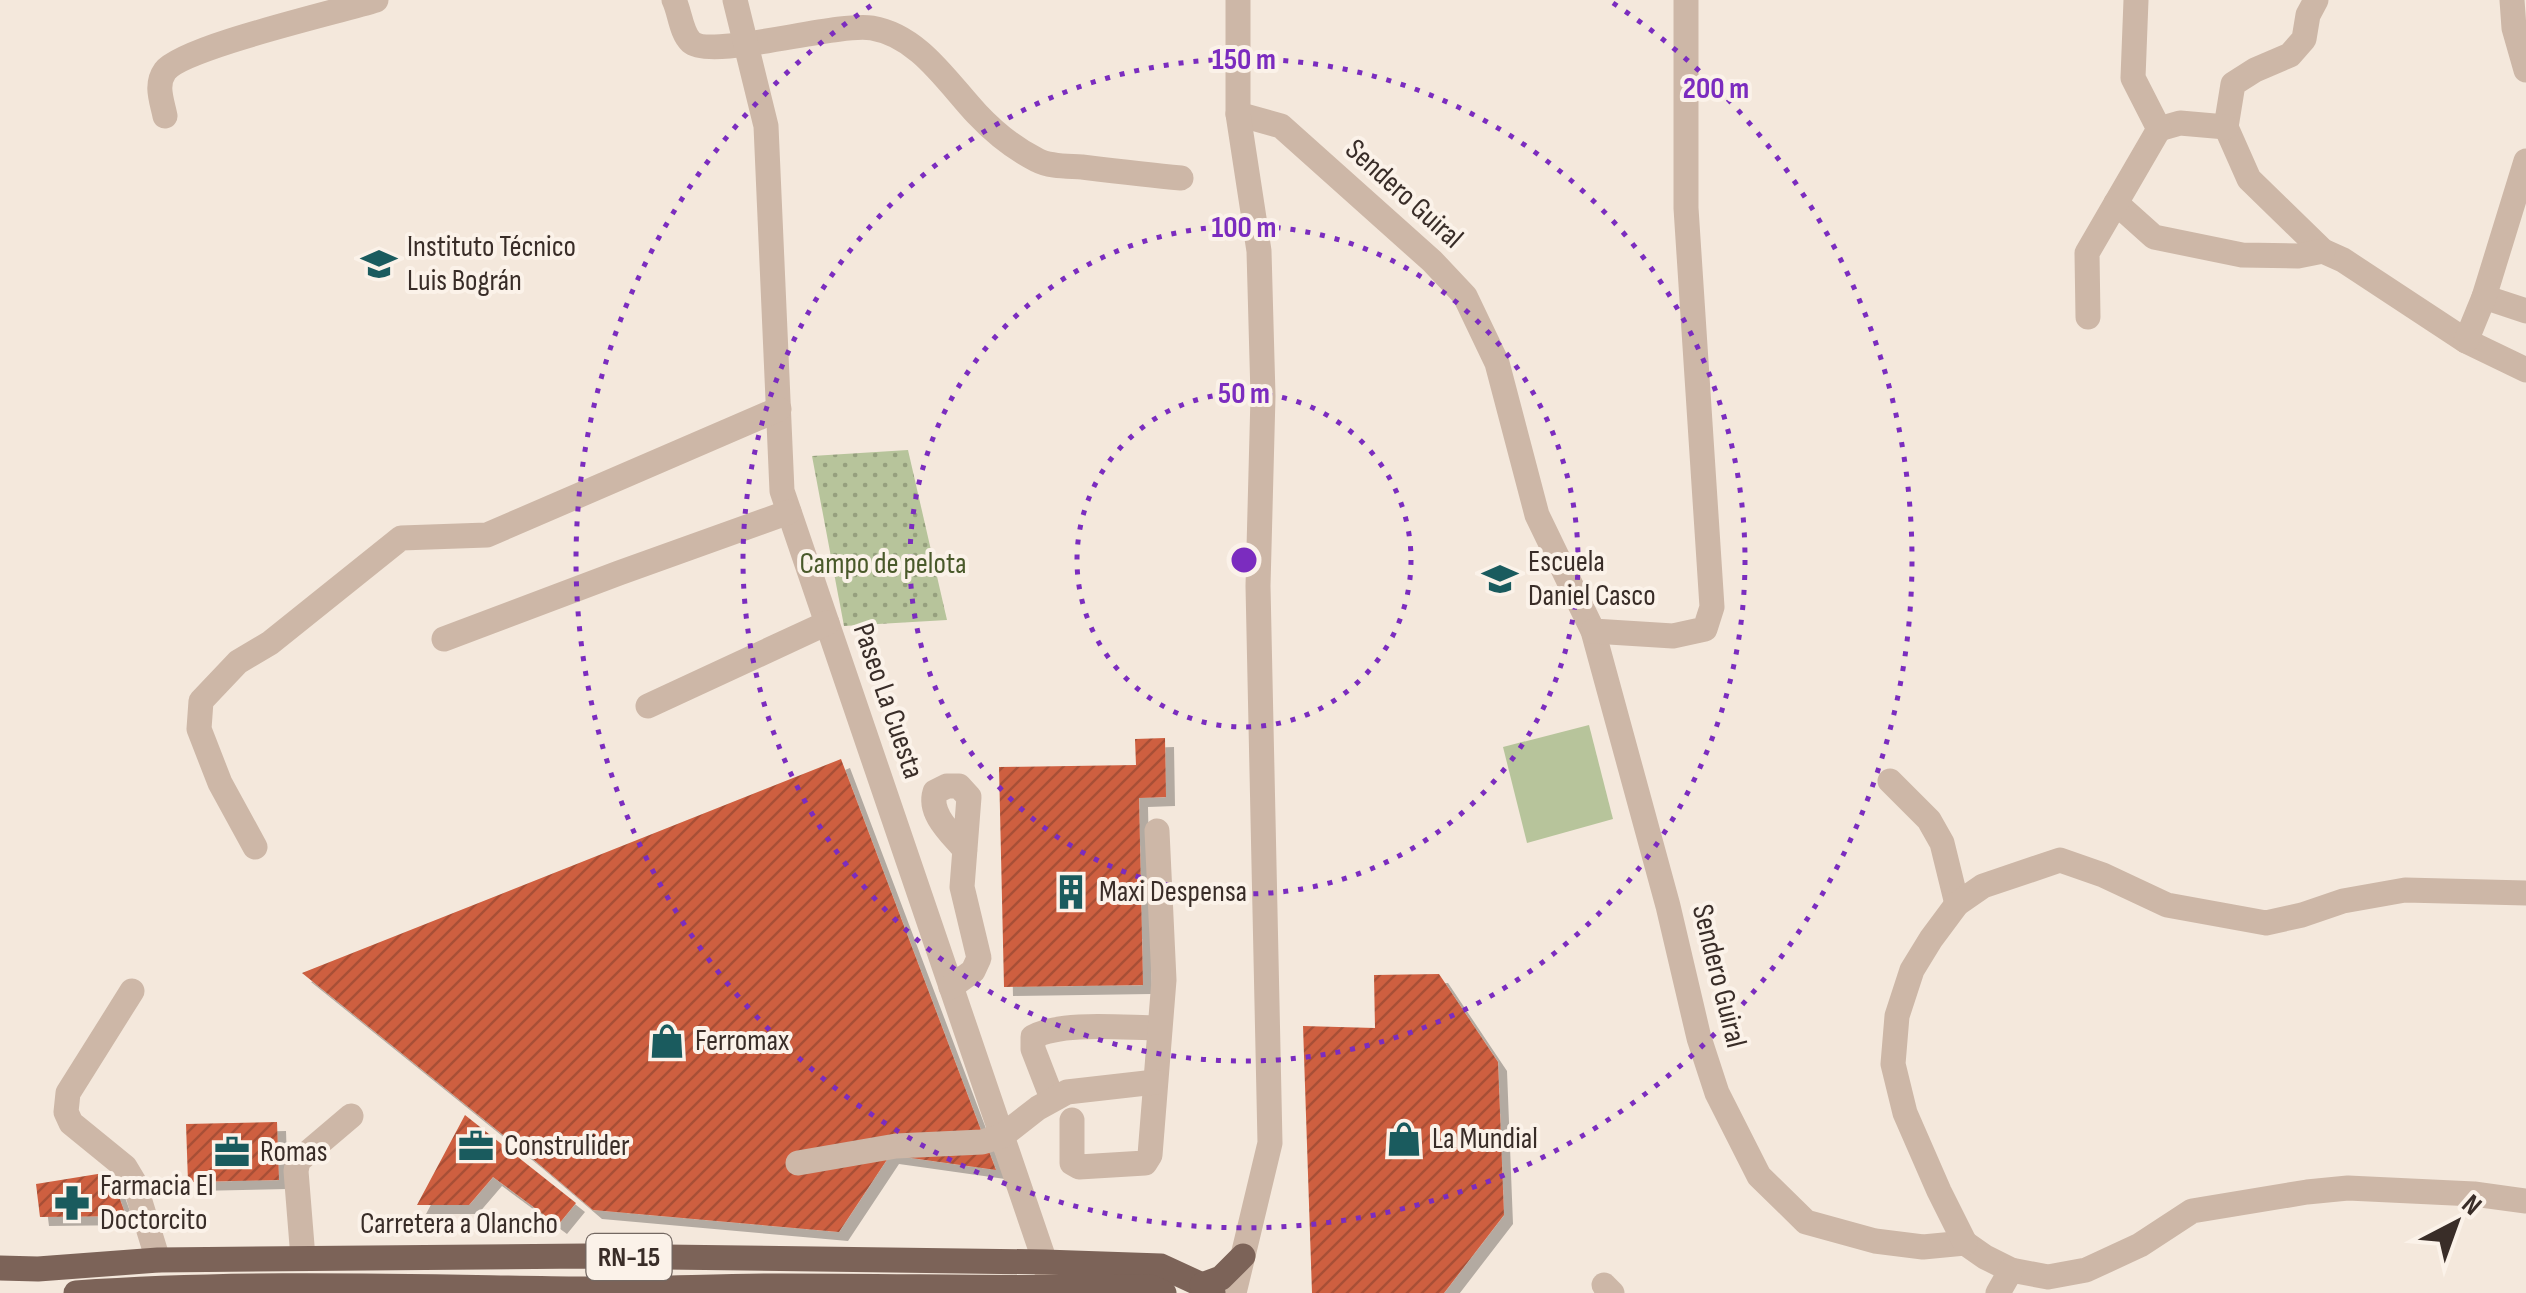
<svg xmlns="http://www.w3.org/2000/svg" width="2526" height="1293" viewBox="0 0 2526 1293" font-family="'Sofia Sans Condensed',sans-serif">
<defs>
<pattern id="park-dots" width="8" height="8" patternUnits="userSpaceOnUse" patternTransform="scale(2.5)"><rect width="8" height="8" fill="#b7c49b"/><path d="M2 2h.1M6 6h.1" fill="none" stroke="#96a07e" stroke-width="1.8" stroke-linecap="round"/></pattern>
<pattern id="building-hatch" width="6" height="6" patternUnits="userSpaceOnUse" patternTransform="scale(2.5)"><rect width="6" height="6" fill="#ce5f40"/><path d="M-1 1l2-2M0 6l6-6M5 7l2-2" fill="none" stroke="#a84f36"/></pattern>
<filter id="shadow"><feDropShadow dx="9" dy="9" stdDeviation="0" flood-color="#0004"/></filter>
</defs>
<rect width="100%" height="100%" fill="#f4e8dc"/>
<!-- grass -->
<path fill="#b7c49b" d="M1589,725L1613,819L1527,843L1503,747Z"/>
<!-- park -->
<path fill="url(#park-dots)" d="M908,450L947,620L844,626L812,456Z"/>
<!-- building -->
<g fill="url(#building-hatch)" filter="url(#shadow)">
<path d="M1165,738L1166,797L1139,798L1143,985L1004,987L999,767L1136,765L1135,739Z"/>
<path d="M841,759L996,1170L890,1155L839,1232L593,1210L533,1159L302,973Z"/>
<path d="M1439,974L1498,1062L1504,1215L1444,1293H1312L1303,1026L1375,1028L1374,975Z"/>
<path d="M465,1115L576,1203L558,1225L493,1177L469,1205H417Z"/>
<path d="M277,1122L279,1180L188,1182L186,1124Z"/>
<path d="M110,1172L126,1216L40,1217L36,1184Z"/>
</g>
<g fill="none" stroke-linecap="round" stroke-linejoin="round">
<!-- minor -->
<g stroke="#cdb7a7" stroke-width="25">
<path d="M674,0C680,12 681,33 691,42C711,60 836,22 872,28C919,36 947,82 977,114C994,132 1015,149 1037,160C1050,167 1068,166 1082,167C1115,171 1148,175 1181,178"/>
<path d="M735,0L766,126L782,491L1045,1262L1049,1282"/>
<path d="M2316,0L2308,15L2304,39L2290,55L2255,70L2233,84L2226,127L2249,179L2323,251L2343,260L2466,341L2526,370"/>
<path d="M2512,0L2514,28L2526,70"/>
<path d="M1238,114L1281,126L1432,261L1465,296L1497,363L1537,515L1593,631L1668,906L1699,1038L1717,1093L1759,1176L1806,1222L1875,1241L1923,1247L1965,1243L1985,1257L2011,1270L2048,1277L2086,1270L2140,1245L2192,1211L2307,1192L2348,1188L2474,1194L2526,1201"/>
<path d="M165,116C162,101 155,85 165,71C183,47 338,12 376,0"/>
<path d="M2159,129L2180,123L2226,127"/>
<path d="M2116,203L2154,237L2242,255L2298,256L2323,251"/>
<path d="M2484,297L2526,311"/>
<path d="M2088,317L2087,253L2159,129L2133,78L2136,0"/>
<path d="M2466,341L2484,297L2526,161"/>
<path d="M1593,631L1673,636L1705,629L1712,607L1686,208V0"/>
<path d="M444,639L619,573L789,512"/>
<path d="M648,706L827,623"/>
<path d="M1890,781L1929,820L1942,843L1957,904"/>
<path d="M255,847L220,783L199,729L201,701L238,662L270,643L401,538L487,535L779,409"/>
<path d="M951,987L973,971L979,958L962,887L969,797L959,786H947L935,792C928,814 952,834 965,850"/>
<path d="M132,991L68,1093L66,1112L71,1123L125,1167L134,1182L158,1260"/>
<path d="M1052,1098L1033,1049V1037C1062,1021 1125,1028 1159,1028"/>
<path d="M1072,1120V1163L1079,1167L1145,1163L1150,1155L1164,980L1157,831"/>
<path d="M798,1163L896,1146L982,1142L1002,1136L1038,1108L1067,1092L1155,1082"/>
<path d="M1965,1243L1939,1191L1905,1113L1893,1064L1897,1016L1912,970L1931,939L1957,904L1983,886L2060,860L2103,875L2167,905L2266,923L2302,915L2343,901L2405,890L2526,893"/>
<path d="M303,1258L296,1171L298,1161L351,1116"/>
<path d="M1604,1285L1612,1293"/>
<path d="M1234,1293L1270,1143L1258,586L1263,396L1259,251L1238,114V0"/>
<path d="M1998,1293L2011,1270"/>
</g>
<!-- major -->
<g stroke="#7c6358" stroke-width="25">
<path d="M0,1268L38,1269L158,1260L586,1256L1045,1262L1161,1266L1202,1285L1213,1293"/>
<path d="M1202,1285L1221,1278L1243,1256"/>
<path d="M76,1293C245,1281 414,1287 583,1289C649,1290 714,1286 780,1286C904,1286 1027,1289 1151,1287L1164,1293"/>
</g>
</g>
<!-- distance rings -->
<g fill="none" stroke="#7b2cbf" stroke-width="5" stroke-dasharray="5 10">
<circle cx="1244" cy="560" r="167"/>
<circle cx="1244" cy="560" r="334"/>
<circle cx="1244" cy="560" r="501"/>
<path d="M1613 3A668 668 0 1 1 875 3"/>
</g>
<!-- icons -->
<defs>
<symbol id="school-bare" viewBox="-9 -9 18 18"><path d="M0-5L7-2L0 1L-7-2ZM-4 1L0 2.5L4 1V4Q0 6-4 4Z" fill="#1a5b5e" stroke="#fbf2e9" stroke-width="2.5" paint-order="stroke"/></symbol>
<symbol id="building-bare" viewBox="-9 -9 18 18"><path d="M-4-6H4V6H1V3H-1V6H-4ZM-2.5-4.3h1.7v1.8h-1.7ZM.8-4.3h1.7v1.8H.8ZM-2.5-1h1.7V.8h-1.7ZM.8-1h1.7V.8H.8Z" fill="#1a5b5e" stroke="#fbf2e9" stroke-width="2.5" paint-order="stroke"/></symbol>
<symbol id="shop-bare" viewBox="-9 -9 18 18"><path d="M-5-2.5h2.3a2.7 3.5 0 0 1 5.4 0H5L5.5 6h-11ZM-1.5-2.5h3a1.5 2.3 0 0 0-3 0Z" fill="#1a5b5e" stroke="#fbf2e9" stroke-width="2.5" paint-order="stroke"/></symbol>
<symbol id="office-bare" viewBox="-9 -9 18 18"><path d="M-6-3h4V-5.5h4V-3h4V5H-6ZM-1-4.5V-3h2v-1.5ZM-6 0V1H6V0Z" fill="#1a5b5e" stroke="#fbf2e9" stroke-width="2.5" paint-order="stroke"/></symbol>
<symbol id="pharmacy-bare" viewBox="-9 -9 18 18"><path d="M-2-6h4v4h4v4h-4v4h-4v-4h-4v-4h4Z" fill="#1a5b5e" stroke="#fbf2e9" stroke-width="2.5" paint-order="stroke"/></symbol>
</defs>
<g fill-rule="evenodd">
<use href="#school-bare" x="354" y="239" width="50" height="50"/>
<use href="#school-bare" x="1475" y="554" width="50" height="50"/>
<use href="#building-bare" x="1046" y="867" width="50" height="50"/>
<use href="#shop-bare" x="642" y="1016" width="50" height="50"/>
<use href="#shop-bare" x="1379" y="1114" width="50" height="50"/>
<use href="#office-bare" x="451" y="1121" width="50" height="50"/>
<use href="#office-bare" x="207" y="1127" width="50" height="50"/>
<use href="#pharmacy-bare" x="47" y="1178" width="50" height="50"/>
</g>
<g text-anchor="middle" dominant-baseline="central" stroke-width="8" stroke-linejoin="round" paint-order="stroke">
<!-- shield labels -->
<rect fill="#fbf2e9" stroke="#736862" stroke-width="2.5" x="586.5" y="1234" width="85" height="46" rx="8"/>
<g font-size="28" font-weight="bold" fill="#392d28">
<text x="629" y="1257">RN-15</text>
</g>
<!-- street labels -->
<g font-size="30" fill="#392d28" stroke="#fbf2e9">
<text transform="translate(1404 194) rotate(42)">Sendero Guiral</text>
<text transform="translate(888 701) rotate(71)">Paseo La Cuesta</text>
<text transform="translate(1719 976) rotate(76)">Sendero Guiral</text>
<text x="459" y="1224">Carretera a Olancho</text>
</g>
<!-- poi labels -->
<g font-size="30" fill="#392d28" stroke="#fbf2e9" text-anchor="start">
<text x="407" y="247">Instituto Técnico<tspan x="407" dy="34">Luis Bográn</tspan></text>
<text x="1528" y="562">Escuela<tspan x="1528" dy="34">Daniel Casco</tspan></text>
<text x="1099" y="892">Maxi Despensa</text>
<text x="695" y="1041">Ferromax</text>
<text x="1432" y="1139">La Mundial</text>
<text x="504" y="1146">Construlider</text>
<text x="260" y="1152">Romas</text>
<text x="100" y="1186">Farmacia El<tspan x="100" dy="34">Doctorcito</tspan></text>
</g>
<!-- park labels -->
<g font-size="30" fill="#49592a" stroke="#fbf2e9">
<text x="883" y="564">Campo de pelota</text>
</g>
</g>
<circle cx="1244" cy="560" r="15" fill="#7b2cbf" stroke="#fbf2e9" stroke-width="5"/>
<g font-size="30" text-anchor="middle" font-weight="bold" fill="#7b2cbf" stroke="#fbf2e9" stroke-width="8" stroke-linejoin="round" paint-order="stroke">
<text x="1244" y="69">150 m</text>
<text x="1716" y="98">200 m</text>
<text x="1244" y="237">100 m</text>
<text x="1244" y="403">50 m</text>
</g>
<!-- north arrow -->
<g transform="translate(2456 1223) rotate(41)" stroke="#fbf2e9" stroke-width="8" paint-order="stroke">
<path d="M0-8L18 38L0 25L-18 38Z" fill="#392d28"/>
<text y="-15" font-size="28" font-weight="bold" text-anchor="middle" fill="#392d28">N</text>
</g>
</svg>
